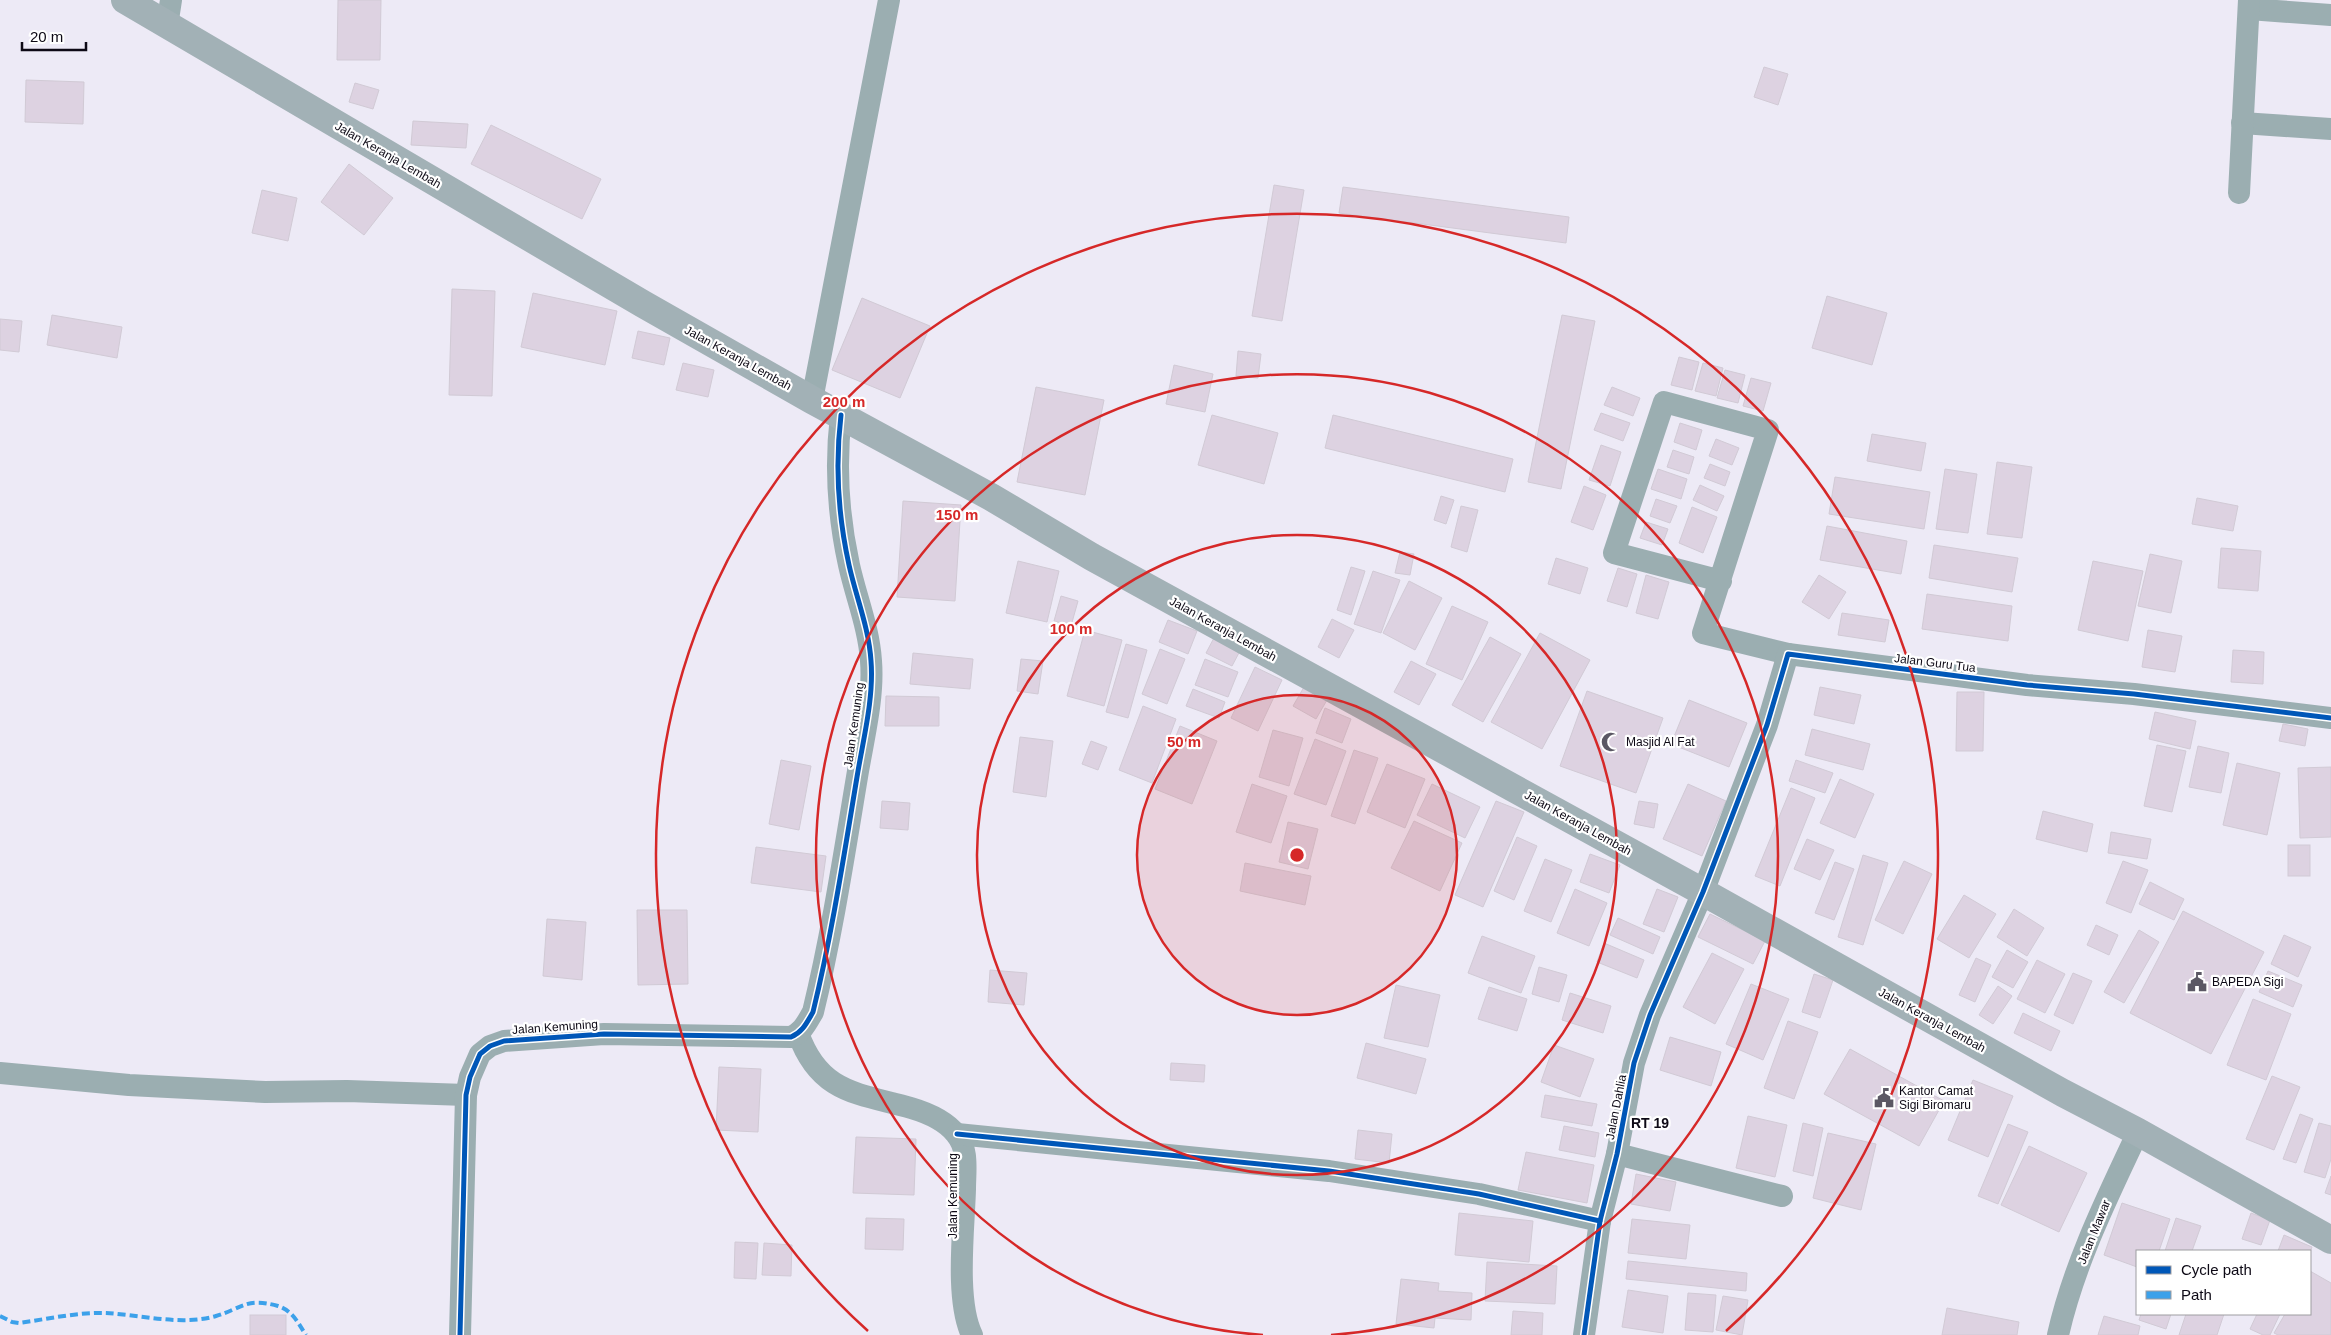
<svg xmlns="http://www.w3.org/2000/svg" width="2331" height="1335" viewBox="0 0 2331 1335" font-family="Arial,sans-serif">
<rect width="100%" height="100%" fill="#edeaf6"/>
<!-- building -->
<g fill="#ddd2e1" stroke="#d1cad5">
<path d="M338,0H381L380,60H337Z"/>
<path d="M1764,67L1788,74L1778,105L1754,97Z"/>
<path d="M26,80L84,82L83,124L25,122Z"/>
<path d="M355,83L379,90L373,109L349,102Z"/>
<path d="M413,121L468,124L466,148L411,145Z"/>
<path d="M491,125L601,179L582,219L471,164Z"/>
<path d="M349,164L393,198L364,235L321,202Z"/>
<path d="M1274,185L1304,190L1282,321L1252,316Z"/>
<path d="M1343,187L1569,217L1566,243L1339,213Z"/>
<path d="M262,190L297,198L288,241L252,233Z"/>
<path d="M452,289L495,291L492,396L449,395Z"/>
<path d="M533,293L617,311L605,365L521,347Z"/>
<path d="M1827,296L1887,313L1872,365L1812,348Z"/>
<path d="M862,298L930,326L900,398L832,370Z"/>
<path d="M52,315L122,327L117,358L47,345Z"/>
<path d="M1562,315L1595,321L1561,489L1528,482Z"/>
<path d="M0,319L22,321L19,352L0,350Z"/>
<path d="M638,331L670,338L664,365L632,358Z"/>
<path d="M1238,351L1261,354L1258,378L1236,376Z"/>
<path d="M1679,357L1699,362L1692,390L1671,385Z"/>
<path d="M683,363L714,370L708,397L676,390Z"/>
<path d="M1703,363L1723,368L1716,396L1695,391Z"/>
<path d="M1174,365L1213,374L1205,412L1166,404Z"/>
<path d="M1725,370L1745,375L1738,403L1717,398Z"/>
<path d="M1751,378L1771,383L1763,411L1743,406Z"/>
<path d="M1036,387L1104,400L1085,495L1017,482Z"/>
<path d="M1612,387L1640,398L1633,416L1604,405Z"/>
<path d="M1601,413L1630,423L1623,441L1594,430Z"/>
<path d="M1212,415L1278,433L1264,484L1198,465Z"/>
<path d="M1333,415L1513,459L1505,492L1325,448Z"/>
<path d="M1680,423L1702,430L1696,450L1674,442Z"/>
<path d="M1872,434L1926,443L1921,471L1867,461Z"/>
<path d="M1716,439L1739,448L1732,465L1709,456Z"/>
<path d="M1601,445L1621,452L1610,486L1589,480Z"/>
<path d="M1673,450L1694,457L1689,474L1667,467Z"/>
<path d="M1997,462L2032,467L2022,538L1987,534Z"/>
<path d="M1710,464L1730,472L1725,486L1704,478Z"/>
<path d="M1658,469L1687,479L1681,499L1651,489Z"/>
<path d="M1945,469L1977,474L1968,533L1936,529Z"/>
<path d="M1835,477L1930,492L1924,529L1829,514Z"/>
<path d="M1700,485L1724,496L1717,511L1693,500Z"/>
<path d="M1584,486L1606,495L1593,530L1571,522Z"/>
<path d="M1441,496L1454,500L1446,524L1434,520Z"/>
<path d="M2197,498L2238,506L2233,531L2192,524Z"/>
<path d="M1656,499L1677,506L1670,523L1650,516Z"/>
<path d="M903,501L961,505L955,601L897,597Z"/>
<path d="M1461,506L1478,510L1467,552L1451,547Z"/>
<path d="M1692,507L1717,517L1703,553L1679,543Z"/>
<path d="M1646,522L1668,529L1662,545L1640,538Z"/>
<path d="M1827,526L1907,541L1901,574L1820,560Z"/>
<path d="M1934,545L2018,558L2012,592L1929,578Z"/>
<path d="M2221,548L2261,551L2258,591L2218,588Z"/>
<path d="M1400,552L1414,554L1410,575L1395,573Z"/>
<path d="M2150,554L2182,561L2171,613L2138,606Z"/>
<path d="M1556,558L1588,568L1580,594L1548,584Z"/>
<path d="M1018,561L1059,571L1047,622L1006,613Z"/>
<path d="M2093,561L2143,571L2128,641L2078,630Z"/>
<path d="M1351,567L1365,571L1351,615L1337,610Z"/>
<path d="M1618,568L1637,574L1627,607L1607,601Z"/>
<path d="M1373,571L1400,580L1381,633L1354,624Z"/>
<path d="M1646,575L1669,582L1658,619L1636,613Z"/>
<path d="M1819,575L1846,592L1829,619L1802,602Z"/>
<path d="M1409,581L1442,598L1415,650L1383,633Z"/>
<path d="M1927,594L2012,606L2008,641L1922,629Z"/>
<path d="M1061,596L1078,601L1071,626L1054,621Z"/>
<path d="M1452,606L1488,622L1462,680L1426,664Z"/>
<path d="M1842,613L1889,620L1885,642L1838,635Z"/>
<path d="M1332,619L1354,630L1339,658L1318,647Z"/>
<path d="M1168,620L1197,631L1188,654L1159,642Z"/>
<path d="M1085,630L1122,640L1104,706L1067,696Z"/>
<path d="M2148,630L2182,636L2175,672L2142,667Z"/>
<path d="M1540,633L1590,660L1542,749L1491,722Z"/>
<path d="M1215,636L1241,649L1232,666L1206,653Z"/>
<path d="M1490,637L1521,654L1483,722L1452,705Z"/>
<path d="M1126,644L1147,650L1128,718L1106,712Z"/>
<path d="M1160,649L1185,659L1167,704L1142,694Z"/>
<path d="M2233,650L2264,652L2263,684L2231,682Z"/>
<path d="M913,653L973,659L970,689L910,684Z"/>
<path d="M1021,659L1043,661L1038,694L1017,691Z"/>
<path d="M1205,659L1238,672L1228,697L1195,685Z"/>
<path d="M1411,661L1436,674L1419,705L1394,692Z"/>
<path d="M1255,667L1282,680L1258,731L1231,718Z"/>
<path d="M1304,687L1327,700L1316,719L1293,706Z"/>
<path d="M1820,687L1861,695L1854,724L1814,715Z"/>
<path d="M1193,689L1225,702L1219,718L1186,706Z"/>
<path d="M1587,691L1663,718L1636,793L1560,766Z"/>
<path d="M1957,692H1984L1983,751H1956Z"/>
<path d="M886,696L939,697V726H885Z"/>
<path d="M1689,700L1747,723L1729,767L1671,744Z"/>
<path d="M1143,706L1176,719L1152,783L1119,770Z"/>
<path d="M1325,708L1351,719L1342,743L1316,733Z"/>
<path d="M2155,712L2196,721L2190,749L2149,739Z"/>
<path d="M2283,724L2308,729L2305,746L2279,741Z"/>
<path d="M1180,726L1217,741L1192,804L1155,789Z"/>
<path d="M1812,729L1870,744L1863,770L1805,755Z"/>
<path d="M1273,730L1303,738L1289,786L1259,777Z"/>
<path d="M1020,737L1053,741L1046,797L1013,792Z"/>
<path d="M1315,739L1346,751L1326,805L1294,794Z"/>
<path d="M1091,741L1107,747L1098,770L1082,764Z"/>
<path d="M2157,745L2186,751L2172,812L2144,806Z"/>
<path d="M2198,746L2229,753L2221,793L2189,787Z"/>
<path d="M1354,750L1378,758L1355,824L1331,816Z"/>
<path d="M781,760L811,766L799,830L769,824Z"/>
<path d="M1796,760L1833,773L1825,793L1789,781Z"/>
<path d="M2237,763L2280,773L2267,835L2223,825Z"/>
<path d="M1387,764L1425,779L1405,828L1367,812Z"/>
<path d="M2331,767V837L2300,838L2298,768Z"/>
<path d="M1840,779L1874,794L1855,838L1820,823Z"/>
<path d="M1252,784L1287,796L1271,843L1236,832Z"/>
<path d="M1432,784L1480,807L1465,838L1417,815Z"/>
<path d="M1688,784L1726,801L1702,856L1663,839Z"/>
<path d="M1791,788L1815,798L1780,886L1755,876Z"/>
<path d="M882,801L910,803L908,830L880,828Z"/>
<path d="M1496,801L1524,812L1483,907L1455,895Z"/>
<path d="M1639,801L1658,804L1654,828L1634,824Z"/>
<path d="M2043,811L2093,824L2087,852L2036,839Z"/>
<path d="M1414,821L1462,843L1440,891L1391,868Z"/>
<path d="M1288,822L1318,829L1308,869L1279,862Z"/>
<path d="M2111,832L2151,839L2147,859L2108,853Z"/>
<path d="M1517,837L1537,846L1514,900L1494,891Z"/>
<path d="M1807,839L1834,850L1820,880L1794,869Z"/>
<rect x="2288" y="845" width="22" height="31"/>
<path d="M756,847L826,856L821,892L751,883Z"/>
<path d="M1590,854L1620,865L1609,893L1580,882Z"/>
<path d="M1863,855L1888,863L1863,945L1838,937Z"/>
<path d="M1545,859L1572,870L1551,922L1524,911Z"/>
<path d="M1904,861L1932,874L1903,934L1875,920Z"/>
<path d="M2123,861L2148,870L2131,913L2106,903Z"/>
<path d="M1835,862L1854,869L1834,920L1815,913Z"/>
<path d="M1245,863L1311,876L1305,905L1240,891Z"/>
<path d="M2150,882L2184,899L2174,920L2139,904Z"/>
<path d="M1575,889L1607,903L1589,946L1557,933Z"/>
<path d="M1657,889L1678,897L1664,932L1643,924Z"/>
<path d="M1964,895L1996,914L1969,958L1937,939Z"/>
<path d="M2014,909L2044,928L2027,956L1997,937Z"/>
<path d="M637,910H687L688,984L638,985Z"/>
<path d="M2183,911L2264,952L2211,1054L2130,1013Z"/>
<path d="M1710,914L1765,941L1753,964L1698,937Z"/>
<path d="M1618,918L1660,937L1653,954L1610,935Z"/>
<path d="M547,919L586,922L582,980L543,976Z"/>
<path d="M2096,925L2118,935L2109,955L2087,945Z"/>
<path d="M2139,930L2159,942L2124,1003L2104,992Z"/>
<path d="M2284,935L2311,947L2298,977L2271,964Z"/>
<path d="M1482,936L1535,956L1521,993L1468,973Z"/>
<path d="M1604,943L1644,960L1637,978L1597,962Z"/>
<path d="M2007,950L2028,962L2013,988L1992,977Z"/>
<path d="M1712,953L1744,969L1715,1024L1683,1007Z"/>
<path d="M1976,958L1991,965L1975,1002L1959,995Z"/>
<path d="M2037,960L2065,974L2045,1013L2017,999Z"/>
<path d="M1539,967L1567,975L1559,1002L1532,994Z"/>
<path d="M990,970L1027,973L1024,1005L988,1002Z"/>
<path d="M2268,971L2302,985L2293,1007L2259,992Z"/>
<path d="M2073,973L2092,981L2073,1024L2054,1015Z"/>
<path d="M1814,974L1833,980L1820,1018L1802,1012Z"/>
<path d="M1751,984L1789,999L1763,1060L1726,1044Z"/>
<path d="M1396,985L1440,995L1428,1047L1384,1038Z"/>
<path d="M1998,986L2012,996L1993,1024L1979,1015Z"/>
<path d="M1489,987L1527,999L1517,1031L1478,1019Z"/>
<path d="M1570,993L1611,1006L1603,1033L1562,1020Z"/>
<path d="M2253,999L2291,1014L2266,1080L2227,1065Z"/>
<path d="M2023,1013L2060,1031L2051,1051L2014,1033Z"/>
<path d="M1788,1021L1818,1032L1794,1099L1764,1088Z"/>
<path d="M1670,1037L1721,1052L1711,1086L1660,1070Z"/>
<path d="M1366,1043L1426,1059L1416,1094L1357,1078Z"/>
<path d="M1554,1045L1594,1059L1580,1097L1541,1082Z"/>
<path d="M1850,1049L1944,1101L1919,1146L1824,1094Z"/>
<path d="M1171,1063L1205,1065L1204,1082L1170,1080Z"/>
<path d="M719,1067L761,1069L758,1132L716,1130Z"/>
<path d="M2272,1076L2300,1087L2274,1150L2246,1139Z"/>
<path d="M1973,1080L2013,1096L1988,1157L1948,1140Z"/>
<path d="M1545,1095L1597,1104L1592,1126L1541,1117Z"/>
<path d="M2300,1114L2313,1119L2296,1163L2283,1159Z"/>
<path d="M1748,1116L1787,1125L1775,1177L1736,1168Z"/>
<path d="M1803,1123L1823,1128L1813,1176L1793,1171Z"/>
<path d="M2319,1123L2331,1126V1159L2325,1178L2304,1172Z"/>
<path d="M2008,1124L2028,1132L1998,1204L1978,1196Z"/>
<path d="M1564,1126L1599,1133L1595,1157L1559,1150Z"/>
<path d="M1358,1130L1392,1134L1389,1163L1355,1159Z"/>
<path d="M1828,1133L1876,1144L1861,1210L1813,1198Z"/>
<path d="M856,1137L916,1139L914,1195L853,1193Z"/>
<path d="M2029,1146L2087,1173L2059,1232L2001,1205Z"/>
<path d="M1526,1152L1594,1165L1587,1203L1518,1190Z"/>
<path d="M1636,1174L1676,1182L1670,1211L1631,1204Z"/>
<path d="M2331,1176V1195L2325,1193Z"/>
<path d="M2122,1203L2170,1219L2159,1251H2137V1267L2104,1255Z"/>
<path d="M1459,1213L1533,1221L1529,1262L1455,1255Z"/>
<path d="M2251,1213L2270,1220L2261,1245L2242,1239Z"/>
<path d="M866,1218L904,1219L903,1250L865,1249Z"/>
<path d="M2176,1218L2201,1226L2192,1251H2165Z"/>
<path d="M1632,1219L1690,1225L1686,1259L1628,1253Z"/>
<path d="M2284,1235L2312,1247L2310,1252L2278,1251Z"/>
<path d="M735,1242L758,1243L756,1279L734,1278Z"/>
<path d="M764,1243L792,1245L791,1276L762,1275Z"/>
<path d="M1628,1261L1747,1273L1746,1291L1626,1279Z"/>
<path d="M1487,1262L1557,1266L1555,1304L1485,1301Z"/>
<path d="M2310,1271L2331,1283V1335H2278L2274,1333L2285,1314H2310Z"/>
<path d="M1401,1279L1439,1283L1438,1291L1472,1293L1471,1320L1435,1318L1434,1328L1396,1324Z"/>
<path d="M1628,1290L1668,1296L1663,1333L1622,1327Z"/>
<path d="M1688,1293L1716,1295L1713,1332L1685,1330Z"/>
<path d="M1723,1296L1748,1300L1742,1335L1716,1330Z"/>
<path d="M1947,1308L2019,1322L2017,1335H1942Z"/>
<path d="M1513,1311L1543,1313L1542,1335H1511Z"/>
<path d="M2141,1314H2171L2166,1329L2139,1320Z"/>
<path d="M2186,1314H2224L2217,1335H2179Z"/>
<path d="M2257,1314H2280L2270,1335H2263L2250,1329Z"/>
<rect x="250" y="1315" width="36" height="20"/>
<path d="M2104,1316L2140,1326L2138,1335H2098Z"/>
</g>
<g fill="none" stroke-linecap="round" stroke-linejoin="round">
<!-- minor -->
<g stroke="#9baeb1" stroke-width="22">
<path d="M2249,9L2331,15"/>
<path d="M167,26L171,0"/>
<path d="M2242,123L2331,129"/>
<path d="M2239,193L2249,0"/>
<path d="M812,400L889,0"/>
<path d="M1721,581L1614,553L1664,402L1768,430L1703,633L1788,654"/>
<path d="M798,1033C819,1093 857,1093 911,1108C928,1113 945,1120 956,1134C969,1149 965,1171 965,1189C964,1228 955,1300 972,1335"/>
<path d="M0,1073L129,1085L265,1092L347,1091L466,1095"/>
<path d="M957,1134L1329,1171L1479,1194L1600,1221"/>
<path d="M1617,1154L1782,1196"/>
<path d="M460,1335L466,1095L470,1077L480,1054L490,1046L504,1041L604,1034L791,1037C803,1032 807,1022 813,1012C832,934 844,855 857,777C863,740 874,698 871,661C869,628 856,597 849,565C838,515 835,465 841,415"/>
<path d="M1584,1335L1600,1221L1617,1154L1634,1063L1650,1015L1703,892L1767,725L1788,654L2027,685L2134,694L2331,718"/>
<path d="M2058,1335C2074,1264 2107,1198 2138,1132"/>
</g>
<!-- primary -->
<path stroke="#a2b1b6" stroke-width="28" d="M125,0L643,304L812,400L991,497L1092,557L1703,892L2063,1093L2138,1132L2331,1240"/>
<!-- quiet -->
<path stroke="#3ca1ea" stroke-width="4" stroke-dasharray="8 4" stroke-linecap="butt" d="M0,1316L12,1322L19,1323C48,1319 78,1312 106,1313C141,1315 182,1326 216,1316C243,1308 246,1297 278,1306C293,1311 298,1323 306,1335"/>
<defs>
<g id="cycleway">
<path d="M957,1134L1329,1171L1479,1194L1600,1221"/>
<path d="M460,1335L466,1095L470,1077L480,1054L490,1046L504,1041L604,1034L791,1037C803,1032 807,1022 813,1012C832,934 844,855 857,777C863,740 874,698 871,661C869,628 856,597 849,565C838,515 835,465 841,415"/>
<path d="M1584,1335L1600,1221L1617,1154L1634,1063L1650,1015L1703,892L1767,725L1788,654L2027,685L2134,694L2331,718"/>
</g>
</defs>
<!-- cycleway casing -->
<use href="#cycleway" stroke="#fff" stroke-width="8"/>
<!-- cycleway -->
<use href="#cycleway" stroke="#0057b8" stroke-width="5"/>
</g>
<!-- distance rings -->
<circle cx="1297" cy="855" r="160" fill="#d62828" fill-opacity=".12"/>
<g fill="none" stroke="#d62828" stroke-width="2.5">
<circle cx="1297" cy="855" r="160"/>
<circle cx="1297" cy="855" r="320"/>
<path d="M1263 1335A481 481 0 1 1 1331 1335"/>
<path d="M868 1331A641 641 0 1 1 1726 1331"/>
</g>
<!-- icons -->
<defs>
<symbol id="mosque-bare" viewBox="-9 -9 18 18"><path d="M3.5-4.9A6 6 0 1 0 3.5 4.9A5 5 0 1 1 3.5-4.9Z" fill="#5b5864" stroke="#fff" stroke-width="2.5" paint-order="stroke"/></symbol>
<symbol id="civic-bare" viewBox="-9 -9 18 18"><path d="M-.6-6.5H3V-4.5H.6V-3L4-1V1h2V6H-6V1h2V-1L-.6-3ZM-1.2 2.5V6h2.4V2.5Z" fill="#5b5864" stroke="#fff" stroke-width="2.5" paint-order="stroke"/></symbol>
</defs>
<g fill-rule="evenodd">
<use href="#mosque-bare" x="1597" y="728" width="28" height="28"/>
<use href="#civic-bare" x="2183" y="968" width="28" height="28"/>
<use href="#civic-bare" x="1870" y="1084" width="28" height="28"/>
</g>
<g text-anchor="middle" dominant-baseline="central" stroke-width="4.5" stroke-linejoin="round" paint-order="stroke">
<!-- street labels -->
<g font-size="12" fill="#0d0915" stroke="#fff">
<text transform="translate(388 155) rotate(30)">Jalan Keranja Lembah</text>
<text transform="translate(738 358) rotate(29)">Jalan Keranja Lembah</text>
<text transform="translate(1223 629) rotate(29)">Jalan Keranja Lembah</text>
<text transform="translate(1935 663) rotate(7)">Jalan Guru Tua</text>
<text transform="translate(854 725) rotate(-82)">Jalan Kemuning</text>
<text transform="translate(1578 823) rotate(29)">Jalan Keranja Lembah</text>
<text transform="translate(1932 1020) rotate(29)">Jalan Keranja Lembah</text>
<text transform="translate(555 1027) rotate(-4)">Jalan Kemuning</text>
<text transform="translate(1616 1107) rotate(-79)">Jalan Dahlia</text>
<text transform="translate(953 1196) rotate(-90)">Jalan Kemuning</text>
<text transform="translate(2094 1232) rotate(-68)">Jalan Mawar</text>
</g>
<!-- poi labels -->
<g font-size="12" fill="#0d0915" stroke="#fff" text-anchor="start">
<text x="1626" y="742">Masjid Al Fat</text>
<text x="2212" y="982">BAPEDA Sigi</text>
<text x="1899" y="1091">Kantor Camat<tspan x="1899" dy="14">Sigi Biromaru</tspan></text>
</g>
<!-- neighbourhood labels -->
<g font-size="14" font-weight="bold" fill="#0d0915" stroke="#fff">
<text x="1650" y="1123">RT 19</text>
</g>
</g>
<circle cx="1297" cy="855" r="8" fill="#d62828" stroke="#fff" stroke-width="2.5"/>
<g font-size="15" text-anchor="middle" font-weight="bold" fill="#d62828" stroke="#fff" stroke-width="4.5" stroke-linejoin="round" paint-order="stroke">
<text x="844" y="407">200 m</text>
<text x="957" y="520">150 m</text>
<text x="1071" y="634">100 m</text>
<text x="1184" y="747">50 m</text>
</g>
<!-- legend -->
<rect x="2136" y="1250" width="175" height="65" fill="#ffffff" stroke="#9e9da1"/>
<rect x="2146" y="1266" width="25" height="8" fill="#0057b8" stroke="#9e9da1"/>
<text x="2181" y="1275" font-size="15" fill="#0d0915">Cycle path</text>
<rect x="2146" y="1291" width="25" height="8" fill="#3ca1ea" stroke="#9e9da1"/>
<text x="2181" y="1300" font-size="15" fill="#0d0915">Path</text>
<!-- scale -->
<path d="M22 42v8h64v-8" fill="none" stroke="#0d0915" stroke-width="2.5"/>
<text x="30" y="42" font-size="15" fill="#0d0915" stroke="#ffffff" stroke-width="4" paint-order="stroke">20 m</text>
</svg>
